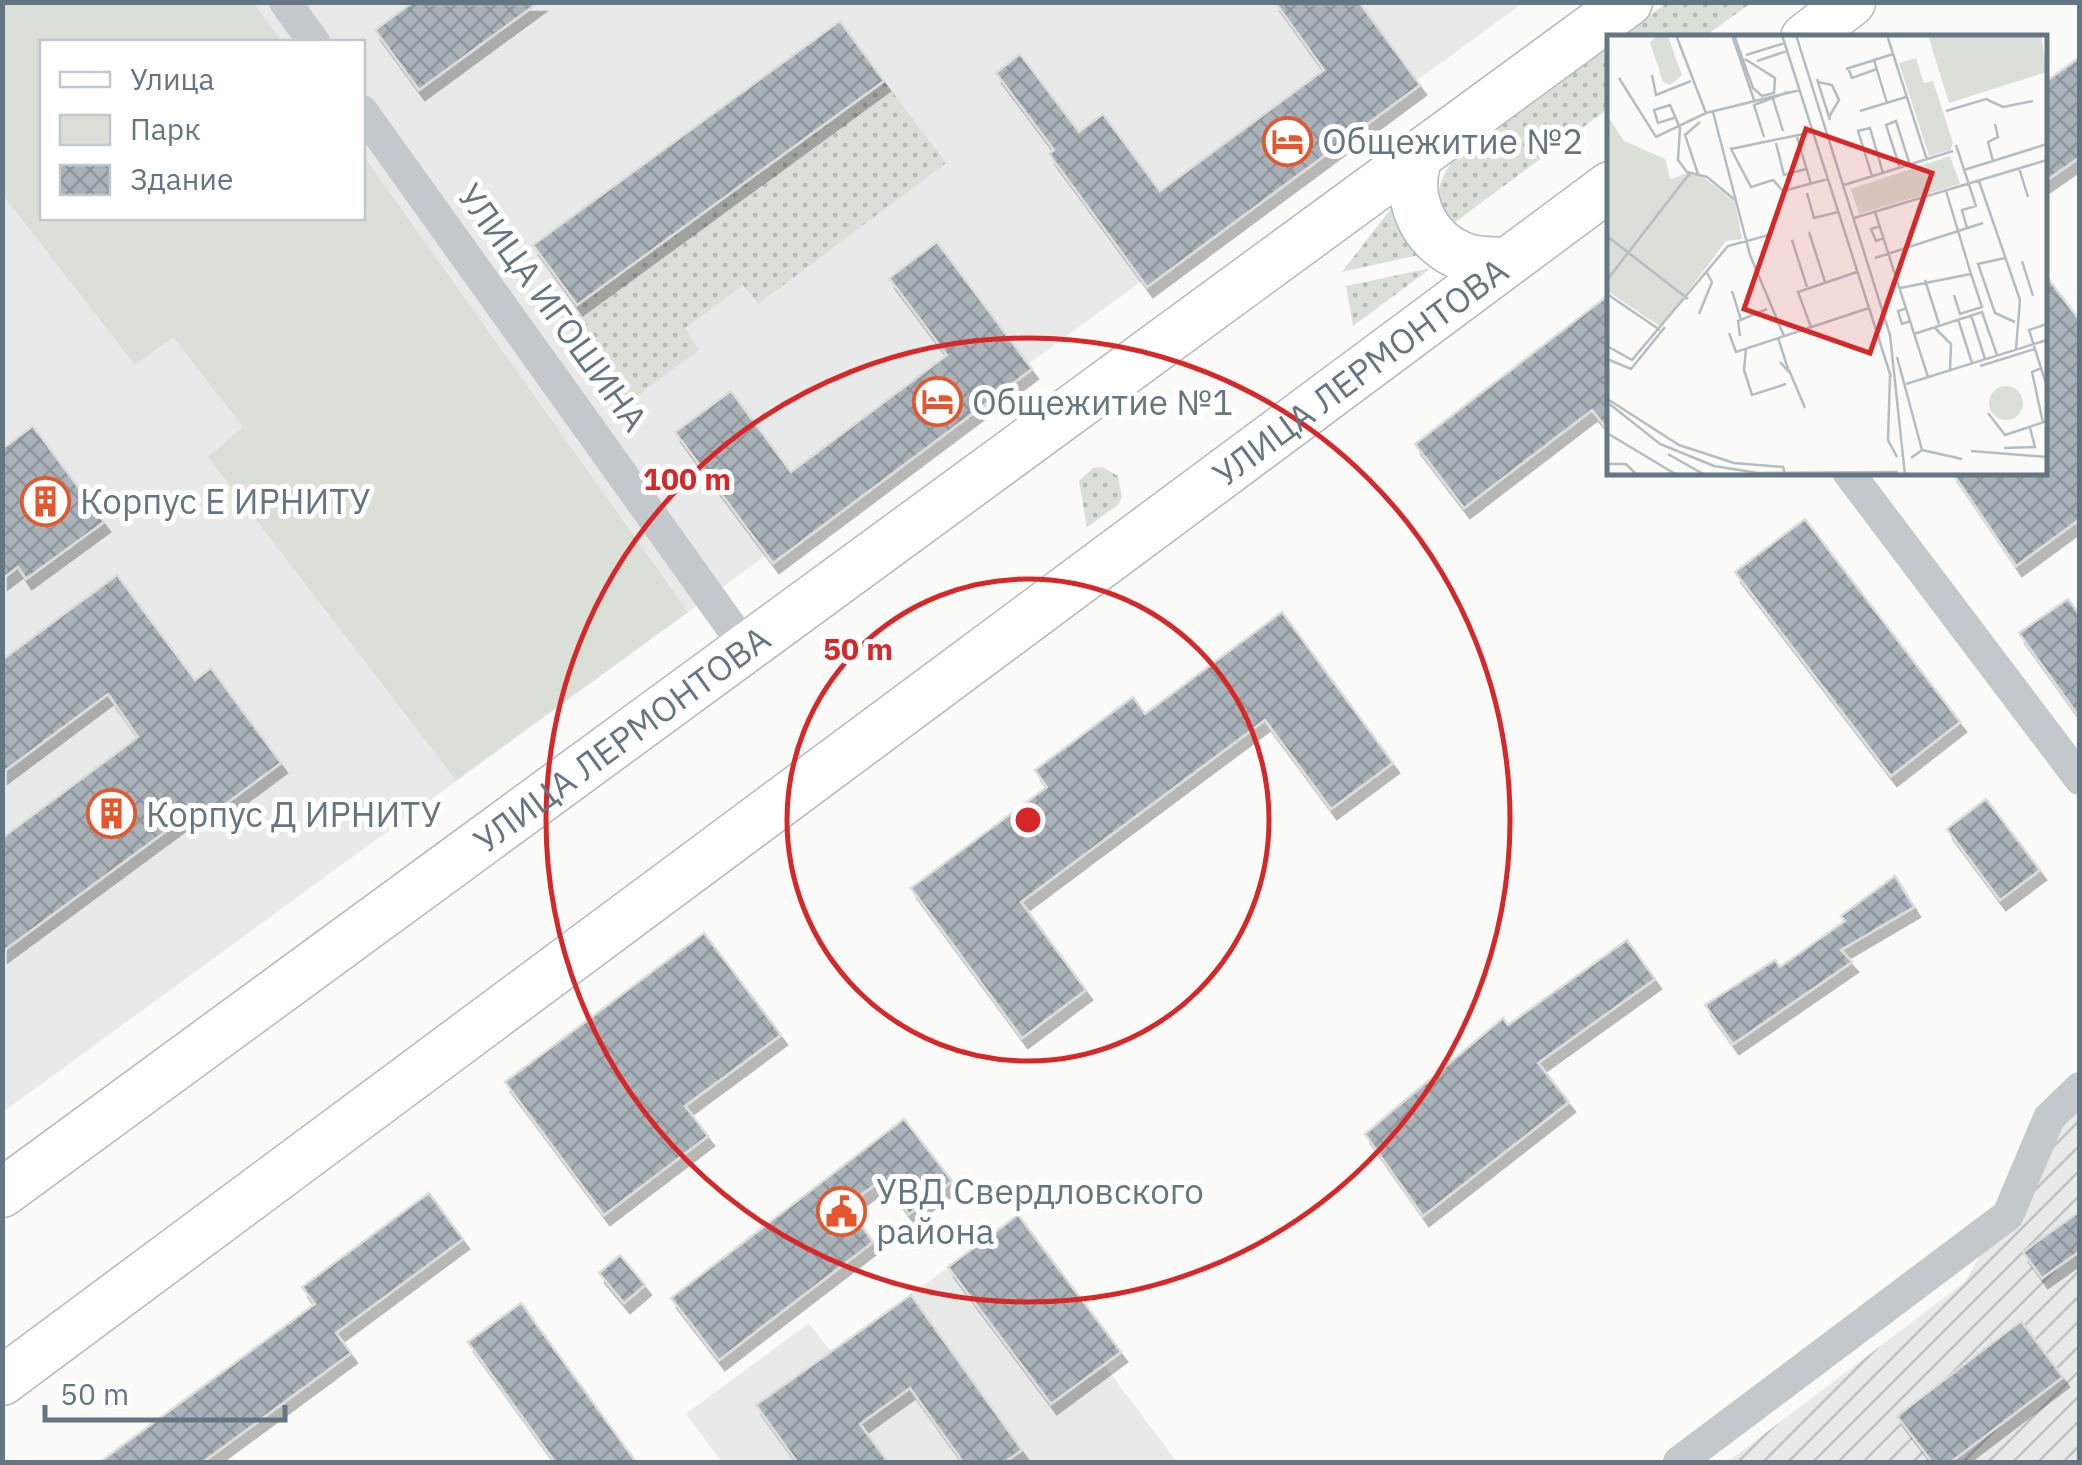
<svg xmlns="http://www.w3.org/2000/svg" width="2082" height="1465" viewBox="0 0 2082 1465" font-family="'IBM Plex Sans',sans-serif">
<defs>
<pattern id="industrial-furrows" width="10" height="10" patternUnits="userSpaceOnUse" patternTransform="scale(2.5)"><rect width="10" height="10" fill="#e8e9e9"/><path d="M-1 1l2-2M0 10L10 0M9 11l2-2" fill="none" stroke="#c0c1c2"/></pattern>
<pattern id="grass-dots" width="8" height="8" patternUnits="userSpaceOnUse" patternTransform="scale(2.5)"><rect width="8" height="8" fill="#dadfd7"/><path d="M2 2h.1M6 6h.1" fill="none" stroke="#b4b9b4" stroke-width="1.8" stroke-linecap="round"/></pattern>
<pattern id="building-cross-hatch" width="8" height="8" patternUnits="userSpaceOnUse" patternTransform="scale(2.5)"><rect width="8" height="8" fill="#aab3b9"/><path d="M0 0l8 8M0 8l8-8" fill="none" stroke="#8e969c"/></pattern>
<filter id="shadow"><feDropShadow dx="6" dy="10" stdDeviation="0" flood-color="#0004"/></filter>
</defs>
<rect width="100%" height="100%" fill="#fafaf8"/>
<!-- built -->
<g fill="#e8e9e9" fill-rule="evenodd">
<path d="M3,3H1523L3,1112ZM42,42H362V218H42Z"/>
<path d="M949,1267L1051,1404L1104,1365L1177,1462H722L686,1414L809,1323L831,1352Z"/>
</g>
<!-- industrial -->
<path fill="url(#industrial-furrows)" d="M2079,1108V1462H1727L1965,1282L2044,1140Z"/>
<!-- grass -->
<g fill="url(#grass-dots)">
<path d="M1668,2H1751V3L1704,37H1620Z"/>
<path d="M1609,46V108L1454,223C1431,205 1437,183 1452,162Z"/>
<path d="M884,81L946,163L758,304L743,285L685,328L699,350L626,404L561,317Z"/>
<path d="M1393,206L1419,255L1342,272Z"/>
<path d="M1431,268L1353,326L1346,286Z"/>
<path d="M1102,467L1118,476L1122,497L1118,505L1087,527L1079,481L1093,468Z"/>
</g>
<!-- park -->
<path fill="#dadfd7" d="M3,2L254,3L282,42H42V218H362L363,155L688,612L456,780L208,457L243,427L173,337L135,365L3,195Z"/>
<!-- building -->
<g fill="url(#building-cross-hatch)" stroke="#dcdcda" stroke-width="2.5" filter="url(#shadow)">
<path d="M413,2H539L419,90L375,30Z"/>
<path d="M1275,2H1359L1420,85L1147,287L1049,154L1054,150L996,73L1020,54L1079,132L1103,114L1160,191L1324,70Z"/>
<path d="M840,21L884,81L577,305L533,245Z"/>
<path d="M2080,57V157L2044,182V83Z"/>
<path d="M937,242L1032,369L773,563L675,432L731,391L791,472L947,355L889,278Z"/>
<path d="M2044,273L2080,321V519L2016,566L1952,472H2044Z"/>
<path d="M1610,294V432L1592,410L1464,508L1415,444Z"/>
<path d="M33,426L104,522L26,579L18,567L2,579V449Z"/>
<path d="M1805,519L1960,722L1891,776L1735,572Z"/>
<path d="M117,575L195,680L211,668L281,763L204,820L196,809L2,952V838L138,737L108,694L2,773V660Z"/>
<path d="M2068,599L2080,615V718L2019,633Z"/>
<path d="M1282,612L1393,763L1331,809L1265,720L1021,902L1086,990L1022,1038L911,888L1047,787L1035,770L1133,697L1145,714Z"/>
<path d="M1986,799L2040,870L2000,900L1947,829Z"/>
<path d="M1895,876L1914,907L1841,950L1852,962L1733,1044L1705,1005L1775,960L1780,967L1845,921L1841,916Z"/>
<path d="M704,933L781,1035L685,1106L708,1136L604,1215L505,1082Z"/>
<path d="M1627,940L1655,979L1538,1063L1569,1102L1423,1216L1365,1134L1503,1018L1508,1025Z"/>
<path d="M904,1119L952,1181L909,1214L883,1179L847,1205L873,1242L719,1360L671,1298Z"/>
<path d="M429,1193L463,1239L336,1333L351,1353L203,1462H100L315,1304L302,1287Z"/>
<path d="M2080,1211V1251L2042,1278L2023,1252Z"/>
<path d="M1018,1215L1121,1352L1051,1404L948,1267Z"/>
<path d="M620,1255L645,1285L624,1303L599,1273Z"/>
<path d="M911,1295L1022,1450L1005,1462H963L910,1388L860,1424L888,1462H797L756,1405Z"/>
<path d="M521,1303L636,1462H555L468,1342Z"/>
<path d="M2021,1321L2063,1377L1951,1462H1932L1897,1416Z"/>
</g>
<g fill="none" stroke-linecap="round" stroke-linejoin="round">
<defs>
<g id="secondary">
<path d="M1805,38L1851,2"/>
<path d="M1419,154C1403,196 1422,243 1467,258C1479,262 1493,261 1506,262"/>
<path id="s1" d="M2,1193L1628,2"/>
<path id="s2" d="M2,1381L1610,186"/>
</g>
</defs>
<!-- secondary casing -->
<use href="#secondary" stroke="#b3babf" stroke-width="51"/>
<!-- street -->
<g stroke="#c3c8cc" stroke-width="32">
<path d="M285,2L314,42"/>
<path d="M362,111L747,649"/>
<path d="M1848,472L2080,779"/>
<path d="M1679,1462L2008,1215L2049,1118L2080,1088"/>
</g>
<!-- secondary -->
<use href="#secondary" stroke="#fff" stroke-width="48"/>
</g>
<!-- distance rings -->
<g fill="none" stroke="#d62828" stroke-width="5">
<circle cx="1028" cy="820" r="241"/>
<circle cx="1028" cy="820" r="482"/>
</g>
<!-- icons -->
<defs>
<symbol id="hotel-ring" viewBox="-11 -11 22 22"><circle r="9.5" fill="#fff" stroke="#e4572e" stroke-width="1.5"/><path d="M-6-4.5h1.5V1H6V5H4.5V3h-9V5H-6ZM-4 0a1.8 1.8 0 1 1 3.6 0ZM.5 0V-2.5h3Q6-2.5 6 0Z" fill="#e4572e"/></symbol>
<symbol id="building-ring" viewBox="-11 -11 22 22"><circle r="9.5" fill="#fff" stroke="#e4572e" stroke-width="1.5"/><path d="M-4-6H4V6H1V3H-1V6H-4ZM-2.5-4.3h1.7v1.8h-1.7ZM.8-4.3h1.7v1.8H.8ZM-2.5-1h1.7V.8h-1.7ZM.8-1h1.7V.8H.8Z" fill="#e4572e"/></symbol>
<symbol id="civic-ring" viewBox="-11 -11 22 22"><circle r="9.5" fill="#fff" stroke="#e4572e" stroke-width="1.5"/><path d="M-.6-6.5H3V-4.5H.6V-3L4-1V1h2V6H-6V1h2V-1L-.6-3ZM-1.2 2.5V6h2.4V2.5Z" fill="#e4572e"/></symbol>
</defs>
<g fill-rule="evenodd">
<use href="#hotel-ring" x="1260" y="114" width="55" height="55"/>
<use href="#hotel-ring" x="910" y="374" width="55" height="55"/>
<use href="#building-ring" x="18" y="474" width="55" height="55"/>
<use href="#building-ring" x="84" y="786" width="55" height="55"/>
<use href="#civic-ring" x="814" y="1184" width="55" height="55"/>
</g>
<g text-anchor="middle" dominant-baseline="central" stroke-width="10" stroke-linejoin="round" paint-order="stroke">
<!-- poi labels -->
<g font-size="35" fill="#657683" stroke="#fff" text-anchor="start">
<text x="1322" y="141">Общежитие №2</text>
<text x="972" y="402">Общежитие №1</text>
<text x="80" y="501">Корпус Е ИРНИТУ</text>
<text x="146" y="814">Корпус Д ИРНИТУ</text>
<text x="876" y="1191">УВД Свердловского<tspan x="876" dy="40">района</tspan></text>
</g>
<!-- street labels -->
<g font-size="35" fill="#657683" stroke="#fff">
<text transform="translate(553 307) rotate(54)">УЛИЦА ИГОШИНА</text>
<text stroke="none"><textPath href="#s2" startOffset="1692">УЛИЦА ЛЕРМОНТОВА</textPath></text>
<text stroke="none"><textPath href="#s1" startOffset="768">УЛИЦА ЛЕРМОНТОВА</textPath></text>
</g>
</g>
<!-- overview -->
<g transform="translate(1607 35)">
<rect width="440" height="440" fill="#fafaf8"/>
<path d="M0,80L17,106L58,124L63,144L126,203L0,256Z" fill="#dadfd7"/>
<path d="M80,138L96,142L128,167L135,204L119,206L54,292L0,256V169Z" fill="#dadfd7"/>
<path d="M51,0L61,2L75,40L63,50L56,47L43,7ZM321,0H434L440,37L342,68ZM309,23L317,48L326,46L346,108L343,115L322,121L292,28ZM343,121L353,149L252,179L244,154ZM382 368a17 17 0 1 1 34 0a17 17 0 1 1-34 0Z" fill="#dadfd7"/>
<path fill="none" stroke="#b5bdc2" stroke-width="2.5" d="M69,0L99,78M125,0L147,65M127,0L146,53L155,61L167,58L168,43L138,24M175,0L284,342M189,0L283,300L298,440M280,0L320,125M139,20L178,8M267,25L280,68M150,26L180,16M241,33L245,43L270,34M239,34L286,19M45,40L49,60L84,46M12,43L49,102L99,78L193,55M210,44L223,85M211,47L225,50L232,65L222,82M166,64L176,96M253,76L299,62M339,76L379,64L396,72L426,66M106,77L143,220L177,301M67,83L51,88L47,75L63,70L73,93L71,125L80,137L100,142L128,165M206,97L124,114L144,152L166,145L176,156L221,144M157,102L147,70L181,57M190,102L204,149M169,108L177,140L199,134M349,110L369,171L355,175L360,193M386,126L381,107L391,102L388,89M293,133L279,90L289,86L303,130M412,133L421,162M357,135L440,109M91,139L78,100L93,87M265,141L251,96L263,93L276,138M372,146L413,265L409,314M237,150L346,116M200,158L207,183L231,177M268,177L321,342M247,183L440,125M273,191L264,194L269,206L277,203M202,197L218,247M0,201L81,264M185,205L200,252M268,223L376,188M398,223L371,229L388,278L408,287M415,226L426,261M0,245L83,138M318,245L332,289M293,253L364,239L339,156M125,256L134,285M0,259L53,295M347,260L353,279L375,272L364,239M300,273L291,276L295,289L303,286M92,279L105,247L100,238M364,280L378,324M351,284L365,328M440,289L422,295L440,352M204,292L191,257L250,237M327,292L344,309L343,335M122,298L129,317L262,273M307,299L375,277L390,320M133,301L131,286L160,274M171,303L182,337L173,327M0,311L25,325L121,211L162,200M139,314L137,335L145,360L179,349M290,322L315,415L304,423M0,324L24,334L58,292M373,331L428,314M434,333L425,337L436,388M182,335L198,373M283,341L281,405L290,422M299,349L440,305M2,365L72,410L127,428L176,432L178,438M0,367L53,409L107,431L151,438L291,437M381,378L398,400L440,386M0,398L70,440M397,413L428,412L423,393M315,415L355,424M364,416L440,422M61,419L98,440M0,429H19L30,440"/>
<path fill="#d62828" fill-opacity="0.15" stroke="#d62828" stroke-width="5" d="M199,94L325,138L263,318L137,274Z"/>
<rect width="440" height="440" fill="none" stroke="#657683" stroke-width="5"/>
</g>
<circle cx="1028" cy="820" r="15" fill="#d62828" stroke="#fff" stroke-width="5"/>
<g font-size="30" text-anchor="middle" font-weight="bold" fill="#d62828" stroke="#fff" stroke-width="10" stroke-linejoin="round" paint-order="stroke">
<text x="687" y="490">100 m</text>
<text x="858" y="660">50 m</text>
</g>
<!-- border -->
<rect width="2082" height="1465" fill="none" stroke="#657683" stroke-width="10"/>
<!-- legend -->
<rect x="40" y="40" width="325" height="180" fill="#ffffff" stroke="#c1c8cd" stroke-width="2.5"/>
<rect x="60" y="72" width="50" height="15" fill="#ffffff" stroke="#c1c8cd" stroke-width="2.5"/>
<text x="130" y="90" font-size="30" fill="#657683">Улица</text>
<rect x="60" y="115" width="50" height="30" fill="#dadfd7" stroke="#c1c8cd" stroke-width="2.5"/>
<text x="130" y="140" font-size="30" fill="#657683">Парк</text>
<rect x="60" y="165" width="50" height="30" fill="url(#building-cross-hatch)" stroke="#c1c8cd" stroke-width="2.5"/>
<text x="130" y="190" font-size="30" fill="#657683">Здание</text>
<!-- scale -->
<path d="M45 1405v15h240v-15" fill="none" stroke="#657683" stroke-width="5"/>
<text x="60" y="1405" font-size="30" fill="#657683" stroke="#ffffff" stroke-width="8" paint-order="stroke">50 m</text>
</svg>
